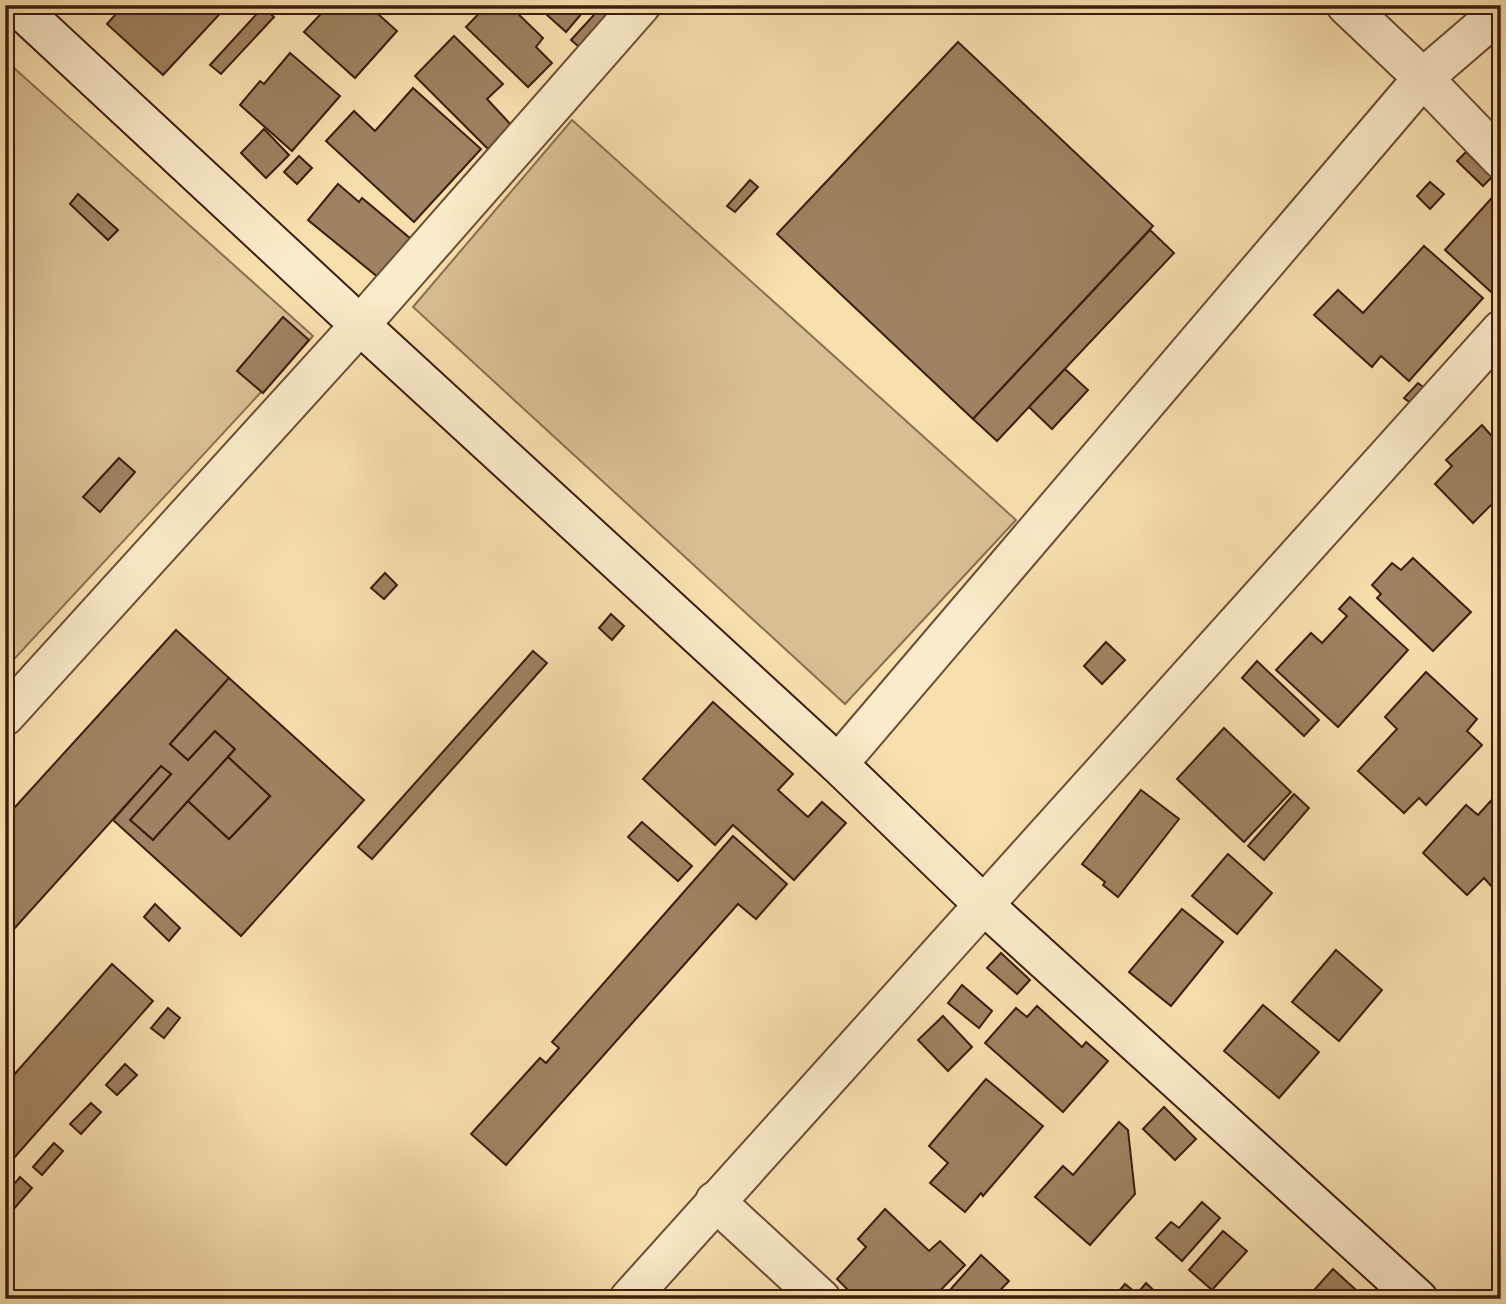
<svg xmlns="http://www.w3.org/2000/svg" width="1506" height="1304" viewBox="0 0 1506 1304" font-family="'Gentium Book Plus',serif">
<rect width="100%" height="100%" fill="#f8e0ae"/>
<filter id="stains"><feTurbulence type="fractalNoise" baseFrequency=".00286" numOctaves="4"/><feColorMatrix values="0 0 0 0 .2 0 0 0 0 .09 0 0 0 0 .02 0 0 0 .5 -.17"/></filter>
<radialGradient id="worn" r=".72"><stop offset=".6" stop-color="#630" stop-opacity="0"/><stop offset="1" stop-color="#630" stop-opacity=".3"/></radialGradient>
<!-- green -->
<g fill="#d8bf93" stroke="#8b6e50" stroke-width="2">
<path d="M5,60L313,336L5,669Z"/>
<path d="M572,120L1016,520L845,704L413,307Z"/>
</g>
<!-- building -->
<g fill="#9f8261" stroke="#3e1c0e" stroke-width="2">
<path d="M124,5H228L163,75L107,24Z"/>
<path d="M329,5H368L397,31L355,78L304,32Z"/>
<path d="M487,5H509L543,38L536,47L552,63L528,87L466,27Z"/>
<path d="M536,5H589L566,32Z"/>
<path d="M603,5H627L585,52L571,40Z"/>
<path d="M263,7L274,17L221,74L210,65Z"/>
<path d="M454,36L503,84L487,99L513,127L490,151L415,76Z"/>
<path d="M958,42L1153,226L973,419L777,234Z"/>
<path d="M290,53L340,96L292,151L240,105L260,81L264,84Z"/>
<path d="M413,88L481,149L414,222L326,141L354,111L375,131Z"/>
<path d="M264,129L289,155L266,178L241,153Z"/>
<path d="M1466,152L1492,177L1483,186L1457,161Z"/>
<path d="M299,156L312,168L297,184L284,172Z"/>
<path d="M750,180L758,187L735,212L727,206Z"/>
<path d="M1430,182L1444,194L1430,209L1417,196Z"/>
<path d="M338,184L359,202L362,198L411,239L379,278L308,220Z"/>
<path d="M1498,191L1501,194V301L1445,250Z"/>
<path d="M78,194L118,230L108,240L70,204Z"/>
<path d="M1150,230L1174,253L997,441L973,419Z"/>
<path d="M1424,246L1483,298L1409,381L1381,356L1372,367L1314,315L1338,290L1363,313Z"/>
<path d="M283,317L309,340L263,393L237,371Z"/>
<path d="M1065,369L1088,390L1052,429L1029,407Z"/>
<path d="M1418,383L1429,392L1416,407L1404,398Z"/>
<path d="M1482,425L1496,441L1501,436V495L1473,523L1435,484L1452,466L1446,460Z"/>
<path d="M119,458L135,472L100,512L83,497Z"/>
<path d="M1413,558L1471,612L1433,651L1377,598L1381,594L1372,585L1392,563L1401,570Z"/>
<path d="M385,573L397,585L384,599L371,588Z"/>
<path d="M1350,597L1408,650L1338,727L1276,670L1311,633L1322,643L1347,616L1339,609Z"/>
<path d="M611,614L624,626L612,640L599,628Z"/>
<path d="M176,630L229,678L170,744L188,760L215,731L235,749L153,840L130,820L171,774L161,766L5,939V818Z"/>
<path d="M1106,642L1125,660L1102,684L1084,666Z"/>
<path d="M533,651L547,663L372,859L358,847Z"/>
<path d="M1257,661L1319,720L1304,736L1242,678Z"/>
<path d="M1426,672L1477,719L1467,731L1482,745L1426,805L1419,798L1404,813L1358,771L1397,729L1385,717Z"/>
<path d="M229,678L364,800L241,936L113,820L161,766L171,774L130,820L153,840L188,801L229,839L270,796L228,757L235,749L215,731L188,760L170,744Z"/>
<path d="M713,702L793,774L778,790L808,817L822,802L846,823L794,880L733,825L715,845L643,779Z"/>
<path d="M1224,728L1291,792L1244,842L1177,779Z"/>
<path d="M228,757L270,796L229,839L188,801Z"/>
<path d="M1141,790L1179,819L1118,897L1103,885L1105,882L1082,864Z"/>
<path d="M1498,793L1501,796V879L1493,888L1484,878L1467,895L1423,853L1466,805L1478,815Z"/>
<path d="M1294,794L1309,808L1264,860L1248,846Z"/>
<path d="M642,822L692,866L678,881L628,837Z"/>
<path d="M733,836L787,884L756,919L738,904L506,1165L471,1134L540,1058L546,1063L559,1048L552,1042Z"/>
<path d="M1228,854L1272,893L1237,934L1192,896Z"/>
<path d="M155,904L180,928L169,941L144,917Z"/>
<path d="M1182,909L1223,942L1171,1006L1129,972Z"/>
<path d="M1336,950L1382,990L1339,1041L1292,1002Z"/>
<path d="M1001,953L1030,980L1017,994L987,968Z"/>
<path d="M112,964L153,1001L5,1168V1085Z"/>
<path d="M962,985L992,1011L979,1028L948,1003Z"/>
<path d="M1263,1005L1319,1052L1279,1098L1224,1051Z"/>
<path d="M1037,1006L1082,1047L1086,1042L1108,1061L1063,1112L985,1043L1016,1008L1027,1017Z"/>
<path d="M168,1008L180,1018L164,1038L151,1028Z"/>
<path d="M943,1016L972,1047L948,1071L918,1040Z"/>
<path d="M125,1064L137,1075L117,1095L106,1085Z"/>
<path d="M986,1079L1043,1126L983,1196L981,1193L965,1212L930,1183L948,1163L929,1146Z"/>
<path d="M91,1103L101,1112L81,1134L70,1124Z"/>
<path d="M1164,1107L1196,1139L1175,1160L1143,1129Z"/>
<path d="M1119,1122L1128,1130L1135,1194L1090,1245L1035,1197L1063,1166L1073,1175Z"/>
<path d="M54,1143L63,1151L42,1175L33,1167Z"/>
<path d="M20,1177L32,1188L11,1212L5,1207V1195Z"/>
<path d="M1202,1202L1220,1218L1182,1261L1156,1238L1171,1222L1179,1228Z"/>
<path d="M885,1209L929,1251L940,1241L965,1265L932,1299H857L837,1279L866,1247L858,1239Z"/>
<path d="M1223,1231L1247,1251L1212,1290L1189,1270Z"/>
<path d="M981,1255L1009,1281L992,1299H960L950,1290Z"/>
<path d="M1333,1269L1366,1299H1306Z"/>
<path d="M1146,1283L1163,1299H1112L1125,1284L1137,1294Z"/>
</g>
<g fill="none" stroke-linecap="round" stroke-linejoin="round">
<defs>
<g id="street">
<path d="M1346,5L1423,78L1501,159"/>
<path d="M5,716L360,325L641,5"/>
<path d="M838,764L1423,78L1501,11"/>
<path d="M715,1201L821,1299"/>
<path d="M629,1299L1501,330"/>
</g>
<path id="secondary" d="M16,5L360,325L838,764L984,905L1418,1299"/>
</defs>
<!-- street casing -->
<use href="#street" stroke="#6c4d36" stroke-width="42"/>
<!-- secondary casing -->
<use href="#secondary" stroke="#3e1c0e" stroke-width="42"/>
<!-- street -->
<use href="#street" stroke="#faebca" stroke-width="38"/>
<!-- secondary -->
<use href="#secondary" stroke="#faebca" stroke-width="38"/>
</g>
<!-- margin -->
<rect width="1506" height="1304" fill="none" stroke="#f8e0ae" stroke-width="28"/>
<rect x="7" y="7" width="1492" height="1290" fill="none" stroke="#3e1c0e" stroke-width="3.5"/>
<rect x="14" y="14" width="1478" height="1276" fill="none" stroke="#3e1c0e" stroke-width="2"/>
<rect width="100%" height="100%" filter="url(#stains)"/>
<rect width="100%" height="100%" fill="url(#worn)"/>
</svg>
